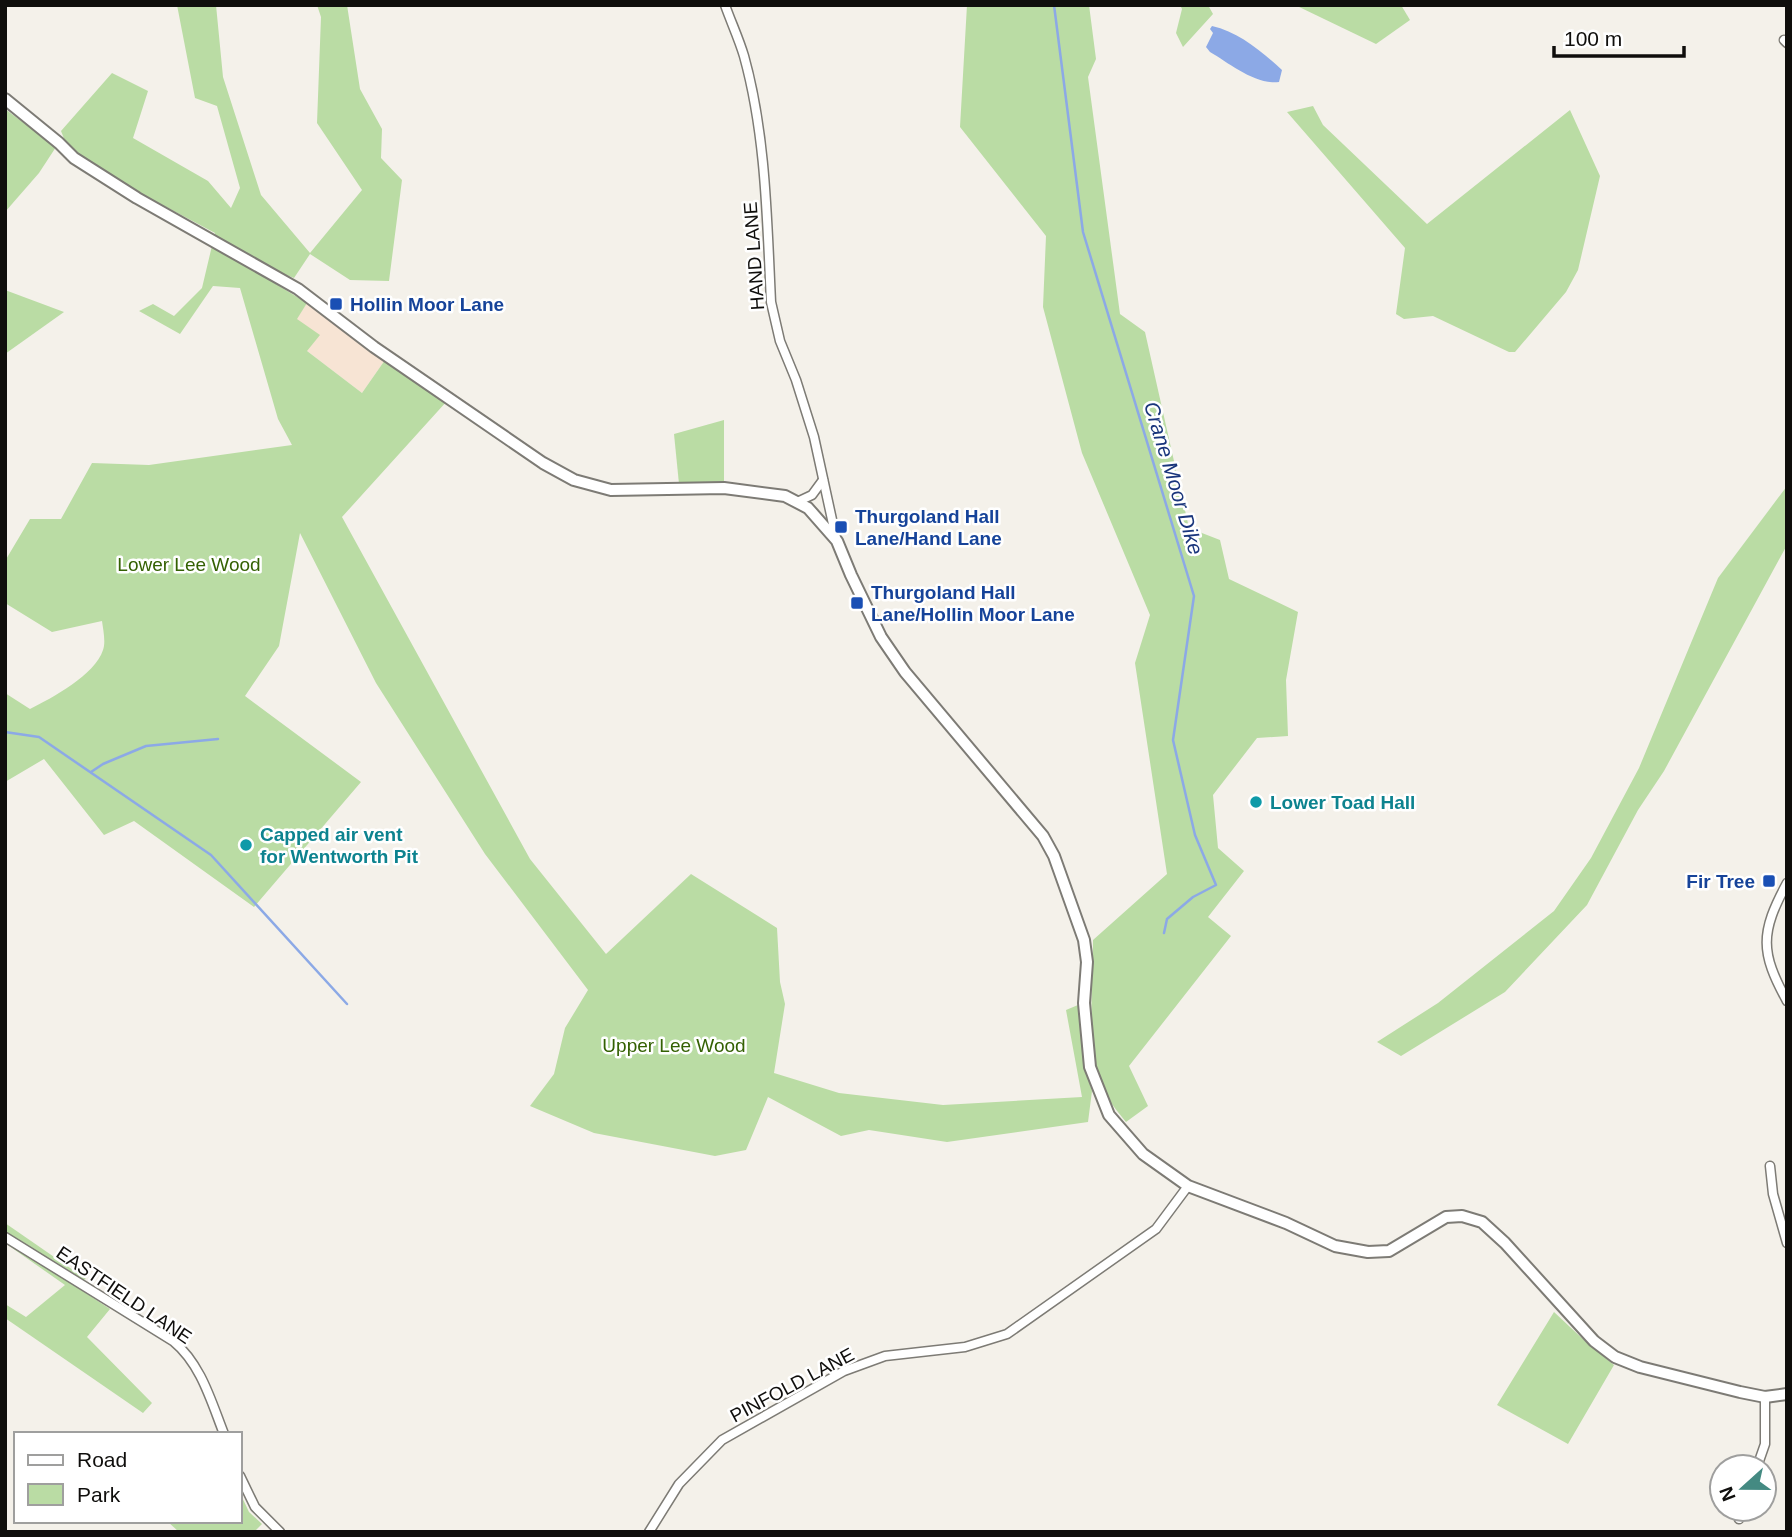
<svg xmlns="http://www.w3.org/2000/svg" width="1792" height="1537" viewBox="0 0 1792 1537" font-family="Arial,sans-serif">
<rect width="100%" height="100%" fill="#f4f1ea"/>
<!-- commercial -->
<path fill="#f7e4d4" d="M307,303L385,360L362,393L307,351L296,319Z"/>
<!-- green -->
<g fill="#badca4">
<path d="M177,5H216L223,77L261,195L310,253L362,190L317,123L321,17L317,5H347L360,89L382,129L381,158L402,180L389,281L350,280L310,254L294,278L276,271L271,281L307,303L297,319L320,335L307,351L362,393L385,360L447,401L342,517L530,859L606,954L691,874L777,928L780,982L785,1004L774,1073L839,1093L943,1105L1082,1097L1066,1010L1078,1005L1085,1069L1092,1091L1088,1122L947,1142L869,1130L841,1136L768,1097L746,1150L715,1156L594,1133L530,1106L554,1074L565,1028L588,990L485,854L376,683L300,533L279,646L245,696L361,782L254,907L134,821L104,835L44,759L5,782V693L30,709C52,698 95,675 103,650C106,642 103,629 102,621L52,632L5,603V561L30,519H61L92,463L149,465L292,445L278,419L240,288L213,286L180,334L139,311L153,304L174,316L202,288L215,233L140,193L77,155L65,141L61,131L112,73L148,91L133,138L208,181L231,208L240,188L217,106L195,98Z"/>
<path d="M967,5H1089L1096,59L1088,77L1120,314L1145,332L1189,528L1220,540L1229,579L1298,612L1286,680L1288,736L1257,738L1213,795L1218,848L1244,871L1208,917L1231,936L1129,1066L1148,1106L1126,1122C1117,1111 1107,1099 1102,1086C1086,1045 1093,984 1093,940L1167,874L1135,663L1150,615L1082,453L1043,307L1046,236L960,127Z"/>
<path d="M1180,5H1208L1213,14L1183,47L1176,33L1182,9Z"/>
<path d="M1295,5H1401L1410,20L1376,44Z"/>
<path d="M1313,106L1323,125L1427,224L1570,110L1600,176L1578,270L1566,292L1515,352H1509L1433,316L1404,319L1396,314L1405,248L1287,112Z"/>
<path d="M5,109L56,147L39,173L5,212Z"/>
<path d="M5,290L64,312L5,354Z"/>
<path d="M724,420V484H679L674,434Z"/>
<path d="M1787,486V545L1664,771L1638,810L1587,905L1505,992L1401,1056L1377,1042L1438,1003L1554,911L1591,858L1639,768L1718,578Z"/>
<path d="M5,1223L86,1279L77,1282L75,1286L110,1309L87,1337L152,1403L143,1413L5,1318V1304L26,1317L65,1285L5,1243Z"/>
<path d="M1554,1312L1586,1342L1614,1365L1568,1444L1497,1405Z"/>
<path d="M240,1493L249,1512L262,1524L254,1532H179L167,1521H240Z"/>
</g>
<!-- water -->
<path fill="#8ca9e6" d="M1212,26C1239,32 1261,51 1282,70L1279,82C1255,85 1229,63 1210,52L1206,47L1213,33L1210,29Z"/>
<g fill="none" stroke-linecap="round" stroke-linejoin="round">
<!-- stream -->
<g stroke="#8ca9e6" stroke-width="2.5">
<path d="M1054,5L1083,232L1194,596L1173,740L1195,835L1216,885L1193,897L1167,919L1164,933"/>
<path d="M5,732L39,737L211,855L347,1004"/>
<path d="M91,772L103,764L146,746L218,739"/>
</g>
<defs>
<g id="street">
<path d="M725,5C731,22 739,39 744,56C766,135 767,220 771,302L780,341L796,380L814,437L836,538"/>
<path d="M1784,40L1787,43"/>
<path d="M797,502L812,495L823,480"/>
<path d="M1787,883C1760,933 1760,952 1787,1001"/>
<path d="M1770,1166L1773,1194L1787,1243"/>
<path d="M5,1237L173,1341C201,1364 211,1401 224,1434"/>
<path d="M1757,1467L1765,1444V1397"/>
<path d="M240,1476L255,1507L280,1532"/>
<path d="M1739,1519L1740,1509"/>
<path d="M649,1532L679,1484L722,1440L844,1371L885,1356L965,1347L1007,1334L1156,1229L1188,1186"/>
</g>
<path id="secondary" d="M5,99L59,143L74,158L137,198L298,289L374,347L543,463L574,480L611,490L724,488L785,496L808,508L837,541L851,575L881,637L905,672L1043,836L1054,856L1084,940L1087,962L1084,1003L1090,1067L1109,1115L1143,1154L1188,1186L1286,1223L1335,1246L1368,1252L1389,1251L1446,1217L1462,1216L1482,1222L1505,1243L1594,1341L1615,1357L1640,1367L1740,1392L1765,1397L1787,1394"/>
</defs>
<!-- street casing -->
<use href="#street" stroke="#7d7b75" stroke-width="11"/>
<!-- secondary casing -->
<use href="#secondary" stroke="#7d7b75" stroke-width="14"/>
<!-- street -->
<use href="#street" stroke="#fff" stroke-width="8"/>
<!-- secondary -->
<use href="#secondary" stroke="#fff" stroke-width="10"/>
</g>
<!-- markers -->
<g fill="#1a4fb4" stroke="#fff" stroke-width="2.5">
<rect x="329" y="297" width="14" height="14" rx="3.5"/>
<rect x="834" y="520" width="14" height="14" rx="3.5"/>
<rect x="850" y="596" width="14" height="14" rx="3.5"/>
<rect x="1762" y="874" width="14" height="14" rx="3.5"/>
</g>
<g fill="#0f9aa8" stroke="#fff" stroke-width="2.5">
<circle cx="1256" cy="802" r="7"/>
<circle cx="246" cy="845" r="7"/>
</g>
<g text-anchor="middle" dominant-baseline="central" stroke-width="5" stroke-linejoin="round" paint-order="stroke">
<!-- street labels -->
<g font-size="19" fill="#0f0e0c" stroke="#fff">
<text transform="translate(754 256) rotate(-94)">HAND LANE</text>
<text transform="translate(124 1295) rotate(34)">EASTFIELD LANE</text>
<text transform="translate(792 1385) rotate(-28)">PINFOLD LANE</text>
</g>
<!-- transit labels -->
<g font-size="19" font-weight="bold" fill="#164399" stroke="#fff" text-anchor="start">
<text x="350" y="304">Hollin Moor Lane</text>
<text x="855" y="516">Thurgoland Hall<tspan x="855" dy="22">Lane/Hand Lane</tspan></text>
<text x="871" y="592">Thurgoland Hall<tspan x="871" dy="22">Lane/Hollin Moor Lane</tspan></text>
<text x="1755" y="881" text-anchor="end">Fir Tree</text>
</g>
<!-- park labels -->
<g font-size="19" fill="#346103" stroke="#fff">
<text x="189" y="564">Lower Lee Wood</text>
<text x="674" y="1045">Upper Lee Wood</text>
</g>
<!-- culture labels -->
<g font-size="19" font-weight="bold" fill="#0d838f" stroke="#fff" text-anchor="start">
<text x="1270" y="802">Lower Toad Hall</text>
<text x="260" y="834">Capped air vent<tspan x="260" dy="22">for Wentworth Pit</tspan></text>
</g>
<!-- water labels -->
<g font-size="21" font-style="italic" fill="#1a367c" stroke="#fff">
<text transform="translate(1174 478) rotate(73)">Crane Moor Dike</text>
</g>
</g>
<!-- border -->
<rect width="1792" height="1537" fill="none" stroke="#0f0e0c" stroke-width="14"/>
<!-- legend -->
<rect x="14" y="1432" width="228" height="91" fill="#ffffff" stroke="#9f9f9e" stroke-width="2"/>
<rect x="28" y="1455" width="35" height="10" fill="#ffffff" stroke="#9f9f9e" stroke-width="2"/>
<text x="77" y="1467" font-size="21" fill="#0f0e0c">Road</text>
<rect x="28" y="1484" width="35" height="21" fill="#badca4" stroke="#9f9f9e" stroke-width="2"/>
<text x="77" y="1502" font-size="21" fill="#0f0e0c">Park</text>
<!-- north arrow -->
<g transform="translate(1743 1488) rotate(249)"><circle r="33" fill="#ffffff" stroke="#9f9f9e" stroke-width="2"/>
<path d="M0-5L12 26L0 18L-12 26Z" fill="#448a82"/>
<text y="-10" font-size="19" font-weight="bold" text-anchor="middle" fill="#0f0e0c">N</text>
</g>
<!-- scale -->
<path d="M1554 46v10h130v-10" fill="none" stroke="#0f0e0c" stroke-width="3.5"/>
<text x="1564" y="46" font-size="21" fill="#0f0e0c" stroke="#ffffff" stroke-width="5" paint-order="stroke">100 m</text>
</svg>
